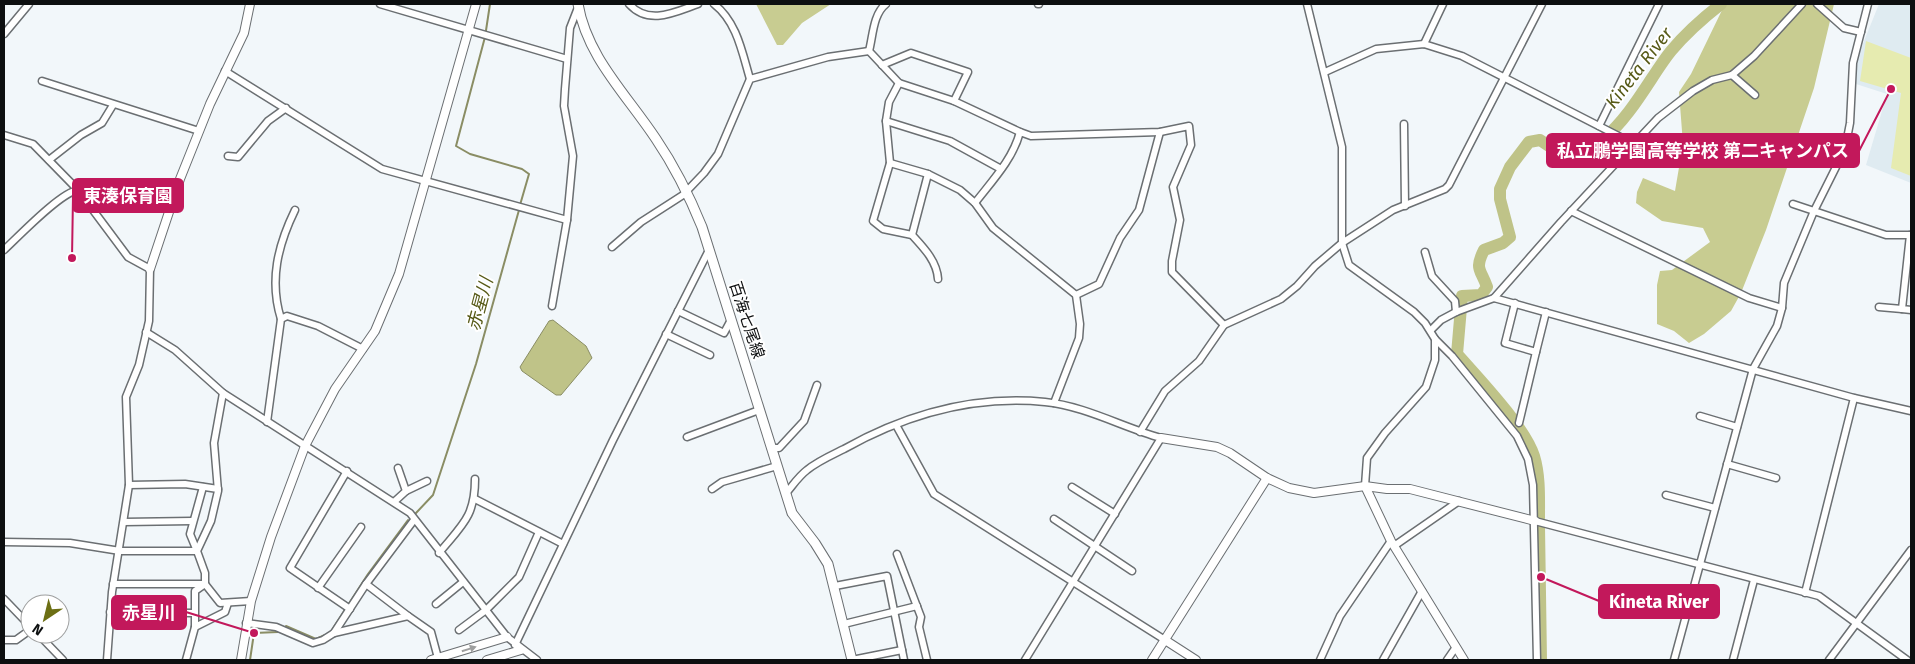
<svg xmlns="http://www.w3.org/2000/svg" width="1915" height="664" viewBox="0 0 1915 664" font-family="'Fira Sans','Noto Sans JP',sans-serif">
<rect width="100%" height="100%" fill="#f2f7fa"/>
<!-- built -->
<path fill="#dfebf1" d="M1879,4H1911V183L1866,165L1887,94L1856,84L1858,56Z"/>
<!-- green -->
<path fill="#e6ebb0" d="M1866,41L1911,58V176L1891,168L1901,93L1860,81Z"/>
<!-- forest -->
<g fill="#c8cc91">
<path d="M756,4H831L802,23L783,45H777Z"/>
<path d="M1725,4H1834L1814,88L1766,230L1741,293L1731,311L1704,334L1689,343L1674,331L1657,324V285L1660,271L1672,270L1710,242L1703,228L1662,221L1636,203L1637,192L1643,178L1675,191L1683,144L1679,92L1691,74Z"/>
</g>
<!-- water -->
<path fill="#bfc388" stroke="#8a8d64" d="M553,320L586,346L592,358L561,395H556L522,371L520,367L549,321Z"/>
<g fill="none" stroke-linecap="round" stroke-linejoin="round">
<!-- stream -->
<g stroke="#8a8d64" stroke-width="2">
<path d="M490,4L485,37L456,146L470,154L522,169L529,174L520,205"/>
<path d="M416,513L433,495L476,364L519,210"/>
<path d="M286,626L316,639L325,635"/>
<path d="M330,633L368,574L408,520"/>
<path d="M250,660L254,633L278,632"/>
</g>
<!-- river -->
<g stroke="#bfc388" stroke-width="12">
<path d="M1539,518C1539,498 1540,476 1534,456C1525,427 1479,379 1457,354L1462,296L1481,295L1487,287C1481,269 1474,270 1484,250L1503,243L1510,237L1500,199V189L1510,167L1529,142L1540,140C1600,186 1642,86 1671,51C1686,33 1703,18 1721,4"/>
<path d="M1539,527L1541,660"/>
</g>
<defs>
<g id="minor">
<path d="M380,4L567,59"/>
<path d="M629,4C649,26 675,12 698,4"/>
<path d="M714,4C737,22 742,52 750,79"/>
<path d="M886,4C873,14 873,36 869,51L899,83L954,101L1020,132L1031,136L1160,132L1189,126L1191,145L1173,187L1180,220L1172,261V272L1224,325"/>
<path d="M1038,4H1039"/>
<path d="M1307,4L1342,147V243L1349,265L1414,312L1425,323L1435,339V360L1426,387L1385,433L1367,458L1365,486"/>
<path d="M1817,4L1844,28L1861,32"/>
<path d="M4,34L29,4"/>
<path d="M1424,44L1443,4"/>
<path d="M882,65L911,53L968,72L954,101"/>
<path d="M225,71L382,169L567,220"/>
<path d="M1325,72L1376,49L1424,44L1462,56L1634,144"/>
<path d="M1732,75L1755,95"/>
<path d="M42,81L199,131"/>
<path d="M899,83L889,102L886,121L890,163L873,221L883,229L912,235L928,174"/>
<path d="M886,121L950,141L1001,169"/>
<path d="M1404,124L1405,206"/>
<path d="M1599,126L1659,4"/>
<path d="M4,135L33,144L78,190L128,257L150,269L149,321L139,365L126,397L129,485L112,592L107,660"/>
<path d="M228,156L238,157L268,121L286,108"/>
<path d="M49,160L81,135L102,123L113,105"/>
<path d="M890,163L928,174L960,190L975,203L993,228L1076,295L1080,324L1079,338L1054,403"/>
<path d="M975,203C992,181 1013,159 1020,132"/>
<path d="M1793,204L1886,235H1911"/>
<path d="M1571,211L1749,298L1782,308"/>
<path d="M912,235C923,247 937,261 938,279"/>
<path d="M1910,235L1902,309L1911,310"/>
<path d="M612,247L641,222L683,195L704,173L718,154L750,79L828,57L869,51"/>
<path d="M4,250C19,236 61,192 78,190"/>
<path d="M1425,252L1432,276L1455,301L1456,312"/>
<path d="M1076,295L1099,284L1120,238L1139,210L1160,132"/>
<path d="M1494,298L1854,398L1911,411"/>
<path d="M1515,303L1505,343L1536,352L1546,312"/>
<path d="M552,306L567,220L573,156L564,106L565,89L570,28L579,5"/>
<path d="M1879,307L1902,309"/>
<path d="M678,311L724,333L731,320"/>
<path d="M281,319C269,280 278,245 295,210"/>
<path d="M1431,330L1441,320L1456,312L1494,298L1561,222L1658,118L1693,91L1712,80L1732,75L1754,56L1802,4"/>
<path d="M146,332L175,350L223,393L410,513L507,637L537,660"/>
<path d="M666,334L710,355"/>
<path d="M1435,339L1452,356L1517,436L1528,459L1533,485L1537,660"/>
<path d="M223,393L214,443L218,491L211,521L197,551L205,573V584L220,603L251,601"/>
<path d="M1700,416L1737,427"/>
<path d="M267,422L281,319L287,316L318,326L363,349"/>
<path d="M1519,423L1536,352"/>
<path d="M896,425L934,494L1165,640"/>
<path d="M1140,432L1165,391L1199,361L1224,325L1281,299L1297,286L1315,266L1342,243L1393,210L1445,189L1449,185L1542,4"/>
<path d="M687,437L759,410"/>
<path d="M771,448H779L804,421L817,385"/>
<path d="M1727,464L1776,478"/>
<path d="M347,471L290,568L350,609"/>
<path d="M129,485L185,484L218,489"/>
<path d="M1072,487L1115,514"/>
<path d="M712,489L722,482L777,466"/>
<path d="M406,491L427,481"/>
<path d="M787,492C793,485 799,476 807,470C818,461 832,455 844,449C905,415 973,395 1045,402C1085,406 1122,427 1161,438L1025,660"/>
<path d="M1666,495L1715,508"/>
<path d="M475,499L563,544"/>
<path d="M394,502L406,491L398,468"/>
<path d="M1054,519L1132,571"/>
<path d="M1535,521L1819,596L1907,660"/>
<path d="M124,522L192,521"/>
<path d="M4,542L70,543L120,551H197L190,534L203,487"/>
<path d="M1394,546L1459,501"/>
<path d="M439,553C462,525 475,517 475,479"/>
<path d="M897,554L921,617L919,627L927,660"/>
<path d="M113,584H205"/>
<path d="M366,584L408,616"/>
<path d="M835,586L887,576L904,660"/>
<path d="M318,588L361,527"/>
<path d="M1805,593L1854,398"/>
<path d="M4,599L30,626"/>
<path d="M436,604L463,582"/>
<path d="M110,612L194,613"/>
<path d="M246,623L276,627L313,643L323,640L334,633L366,584L414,520"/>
<path d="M844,624L917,606"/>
<path d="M195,627V591L205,584"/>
<path d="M459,630L486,610L519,577L539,532"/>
<path d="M334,633L408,616L431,632L438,658"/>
<path d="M38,634L63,660"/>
<path d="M4,640H16L30,630"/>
<path d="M515,645L613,440L709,250"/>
<path d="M186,660L195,627L225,612L228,603"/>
<path d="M852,660L902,650"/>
<path d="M1320,660L1340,616L1391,541"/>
<path d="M1383,660L1422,591"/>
<path d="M1447,660L1456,647"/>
<path d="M1674,660L1753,369L1777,326L1782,308L1784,283L1814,211L1845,149L1850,123L1853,63L1868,4"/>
<path d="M1733,660L1754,580"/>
<path d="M1829,660L1911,550"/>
</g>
<g id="tertiary">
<path d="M150,269L180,179L210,104L244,33L250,4"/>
<path d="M1161,438L1217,447L1230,453L1267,478L1289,488L1314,493L1365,486L1387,489H1410L1535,521"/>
<path d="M1365,486L1391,541L1464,660"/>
<path d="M1165,640L1196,660"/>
<path d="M241,660L251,601L271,537L305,446L335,389L375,331L399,274L476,4"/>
<path d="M431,660L507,637"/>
<path d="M487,660L521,650"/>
<path d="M1152,660L1267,478"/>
</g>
<path id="secondary" d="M578,4C587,57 627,95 656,139C675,167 689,195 702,227L792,513L815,543L828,564L852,660"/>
</defs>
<!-- minor casing -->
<use href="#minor" stroke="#6b6f72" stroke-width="9"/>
<!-- tertiary casing -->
<use href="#tertiary" stroke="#6b6f72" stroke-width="10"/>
<!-- secondary casing -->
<use href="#secondary" stroke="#6b6f72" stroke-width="11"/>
<!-- minor -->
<use href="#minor" stroke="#fff" stroke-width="6"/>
<!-- tertiary -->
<use href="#tertiary" stroke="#fff" stroke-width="8"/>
<!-- secondary -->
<use href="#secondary" stroke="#fff" stroke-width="9"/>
</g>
<!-- one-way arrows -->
<defs><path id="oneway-solid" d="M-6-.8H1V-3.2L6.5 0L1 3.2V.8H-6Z" transform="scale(1.25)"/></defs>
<use fill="#9e9f9f" href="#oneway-solid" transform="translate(469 649) rotate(-17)"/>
<g text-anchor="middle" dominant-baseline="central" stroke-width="4" stroke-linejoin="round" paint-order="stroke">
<!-- street labels -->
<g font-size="16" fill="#0d0f10" stroke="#fff">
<text transform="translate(747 320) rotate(72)">百海七尾線</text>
</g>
<!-- water labels -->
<g font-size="18" font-style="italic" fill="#575a17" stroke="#fff">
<text transform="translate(1639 68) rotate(-52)">Kineta River</text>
<text transform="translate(480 304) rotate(-75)">赤星川</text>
</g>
</g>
<!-- callouts -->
<path fill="none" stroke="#c2185b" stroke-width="2" d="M1891 89L1859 151M72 258L73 196M1541 577L1599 601M254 633L186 612"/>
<g fill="#c2185b" stroke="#fff" stroke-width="2">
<circle cx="1891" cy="89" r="5"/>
<circle cx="72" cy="258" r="5"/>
<circle cx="1541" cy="577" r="5"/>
<circle cx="254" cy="633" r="5"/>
</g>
<g fill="#c2185b" stroke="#c2185b" stroke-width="2">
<rect x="1547" y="134" width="312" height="33" rx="5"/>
<rect x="73" y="179" width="110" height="33" rx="5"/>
<rect x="1599" y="585" width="120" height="33" rx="5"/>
<rect x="112" y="596" width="74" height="33" rx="5"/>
</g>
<g font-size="18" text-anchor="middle" font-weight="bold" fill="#fff">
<text x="1703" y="157">私立鵬学園高等学校 第二キャンパス</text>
<text x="128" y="202">東湊保育園</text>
<text x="1659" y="608">Kineta River</text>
<text x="149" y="619">赤星川</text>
</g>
<!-- border -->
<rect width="1915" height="664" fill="none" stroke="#0d0f10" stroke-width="10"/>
<!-- north arrow -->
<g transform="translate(45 619) rotate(215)"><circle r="24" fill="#ffffff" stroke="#9e9f9f"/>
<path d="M0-4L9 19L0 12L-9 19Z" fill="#6c6f14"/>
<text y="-8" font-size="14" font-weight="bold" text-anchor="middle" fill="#0d0f10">N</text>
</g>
</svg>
